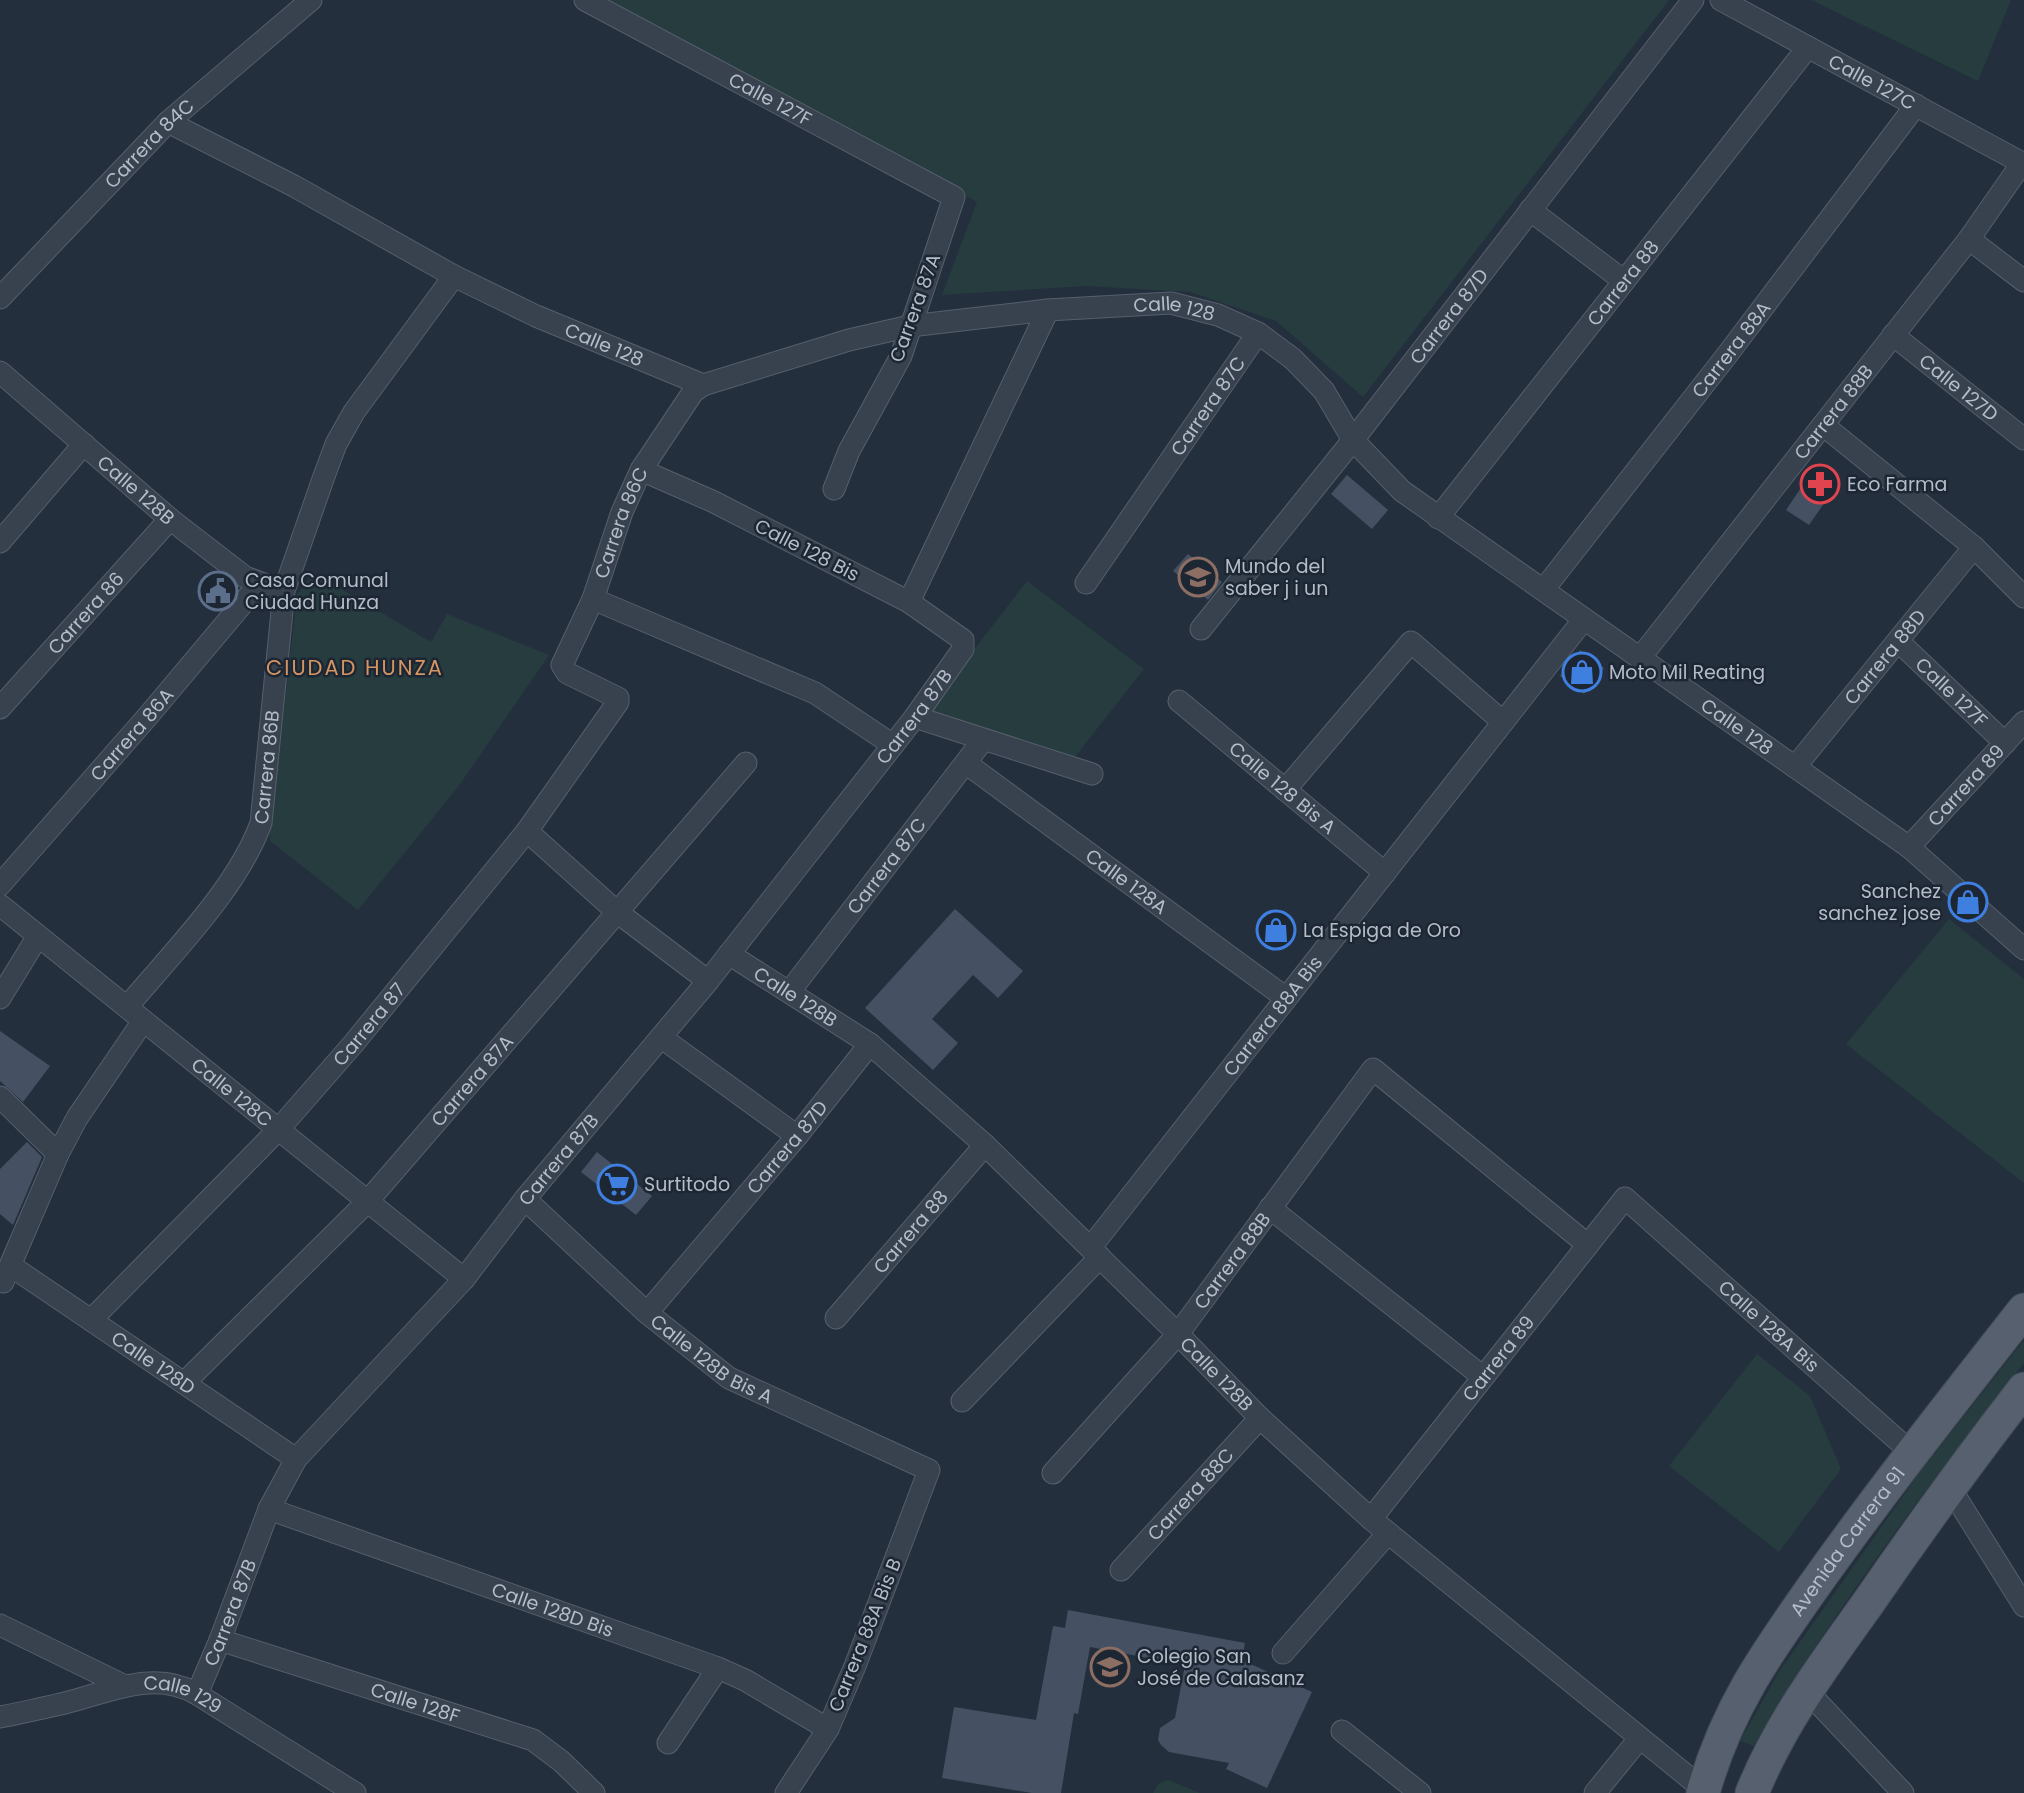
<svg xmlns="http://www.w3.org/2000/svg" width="2024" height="1793" viewBox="0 0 2024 1793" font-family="Poppins,sans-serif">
<rect width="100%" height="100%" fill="#242f3e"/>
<!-- green -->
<g fill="#263c3f">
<path d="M580,0H1669L1363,397L1276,321L1190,292L1085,286L942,295L977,202Z"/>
<path d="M1811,0H2011L1978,81Z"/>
<path d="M314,573L431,642L447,614L549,655L458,787L358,910L269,840L297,595Z"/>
<path d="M1027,581L1144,669L1071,762L925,713Z"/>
<path d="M1949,919L2024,979V1183L1846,1044Z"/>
<path d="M2024,1340V1363C1927,1486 1833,1611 1754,1746L1740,1741L1780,1670L1923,1468Z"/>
<path d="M1757,1354L1810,1396L1841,1469L1779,1552L1669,1466Z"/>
<path d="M1168,1780L1200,1793H1153L1158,1784Z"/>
</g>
<!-- building -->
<g fill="#455162">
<path d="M1815,467L1838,483L1809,525L1786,510Z"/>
<path d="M1347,475L1388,510L1372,529L1331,494Z"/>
<path d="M1188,554L1222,582L1208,600L1173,571Z"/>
<path d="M1580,650L1604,668L1584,694L1560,676Z"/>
<path d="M955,909L1023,971L998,998L973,975L932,1019L958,1043L933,1070L865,1008Z"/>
<path d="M0,1031L50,1066L23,1102L0,1081Z"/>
<path d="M27,1142L42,1157L13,1225L0,1214V1169Z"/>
<path d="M597,1152L652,1196L636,1215L581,1172Z"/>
<path d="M1068,1610L1245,1643L1242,1660L1312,1692L1267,1788L1226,1769L1229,1763L1169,1752L1161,1745L1158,1740L1160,1728L1175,1718L1185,1665L1090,1647L1078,1714L1074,1713L1061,1793H1032L942,1778L954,1707L1036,1720L1053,1626L1065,1628Z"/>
</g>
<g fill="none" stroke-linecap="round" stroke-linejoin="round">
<defs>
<g id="street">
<path id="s1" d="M585,0L954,197L901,356L849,451L834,489"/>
<path id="s2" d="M1721,0L2024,164"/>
<path id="s3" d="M168,122L294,186L454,276L536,316L703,385L849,340L910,326L1048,310L1171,303L1218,315L1258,333L1293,359L1324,391L1353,440L1402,491L1909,847L2024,949"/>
<path d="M1530,210L1624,281"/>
<path d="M1969,239L2024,281"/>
<path id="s4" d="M0,298L168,122L311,0"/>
<path id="s5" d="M1893,335L2024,439"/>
<path id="s6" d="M0,372L170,519L245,577L272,587"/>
<path d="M1823,425L1974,547L2024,597"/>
<path id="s7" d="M1438,518L1808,47"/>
<path d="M0,542L84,444"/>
<path id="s8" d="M1086,583L1258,333"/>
<path id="s9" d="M1544,589L1727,355L1916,105"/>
<path d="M593,599L815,693L893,745"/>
<path d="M909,602L1048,310"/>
<path id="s10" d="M1201,629L1353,440L1693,0"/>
<path id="s11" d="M1898,641L2005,743"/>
<path id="s12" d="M1640,658L1969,239L2022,163"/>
<path id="s13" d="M1179,701L1385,873"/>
<path id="s14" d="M0,708L170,519"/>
<path d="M915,717L1092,774"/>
<path id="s15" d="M967,764L1286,998"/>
<path id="s16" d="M1795,767L1974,547"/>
<path d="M1285,790L1411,642L1503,722"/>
<path d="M527,831L617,912L708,981"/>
<path id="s17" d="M1909,847L2024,722"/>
<path id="s18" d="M0,885L148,716L259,584"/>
<path id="s19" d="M0,905L464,1279"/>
<path id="s20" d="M729,954L870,1044L985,1145L1178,1334L1260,1418L1371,1519L1708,1793"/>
<path id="s21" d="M790,991L983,740"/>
<path d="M0,998L38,936"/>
<path id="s22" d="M127,1007C172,953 237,889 261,823L284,591L323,479L336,444L354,412L454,276"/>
<path d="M662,1038L797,1136"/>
<path d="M0,1097L58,1154"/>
<path id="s23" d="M525,1199L647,1313L729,1378L929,1470L855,1666L828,1729L786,1793"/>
<path d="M1270,1208L1483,1377"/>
<path id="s24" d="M1091,1247L1584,619"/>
<path id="s25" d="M11,1266L296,1459"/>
<path d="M3,1282L58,1154L77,1118L143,1021"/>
<path id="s26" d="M647,1313L797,1136L870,1044"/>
<path id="s27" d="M836,1318L985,1145"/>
<path id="s28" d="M91,1320L278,1130L354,1043L527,831L618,702V698L567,673L562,665L593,599L622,512L641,470L693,392L703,385"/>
<path id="s29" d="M184,1383L367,1202L746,763"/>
<path d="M962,1401L1100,1257"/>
<path id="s30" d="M1053,1473L1178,1334L1373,1069L1588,1245"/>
<path d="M1949,1486L2024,1606"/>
<path id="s31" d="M269,1509L718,1668L745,1680L828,1729"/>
<path id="s32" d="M1371,1519L1625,1198L1912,1453"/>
<path id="s33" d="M1121,1570L1260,1418"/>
<path d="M0,1625L125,1686"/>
<path id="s34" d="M220,1640L533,1740L561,1761L594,1793"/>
<path d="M1283,1653L1388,1533"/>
<path d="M1806,1690L1903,1793"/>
<path id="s35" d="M197,1694L220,1640L269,1509L296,1459L464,1279L525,1199L708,981L915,717L963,649V640L909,602L712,501L641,470"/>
<path id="s36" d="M0,1717C22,1713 43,1708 65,1703C109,1692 154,1669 197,1694L355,1793"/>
<path d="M1342,1731L1420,1793"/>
<path d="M668,1743L718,1668"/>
<path d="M1595,1793L1639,1739"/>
</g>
<g id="primary">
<path id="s37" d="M1703,1793C1727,1706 1770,1648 1821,1576C1886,1485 1955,1398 2024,1310"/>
<path d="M1752,1793C1780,1724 1823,1666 1866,1606C1917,1532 1969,1460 2024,1389"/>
</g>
</defs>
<!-- street casing -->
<use href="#street" stroke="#565f6c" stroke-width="23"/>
<!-- primary casing -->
<use href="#primary" stroke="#414a57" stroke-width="35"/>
<!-- street -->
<use href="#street" stroke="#38414e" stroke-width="21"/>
<!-- primary -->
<use href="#primary" stroke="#56606e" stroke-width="33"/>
</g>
<!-- icons -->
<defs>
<symbol id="pharmacy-ring" viewBox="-11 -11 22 22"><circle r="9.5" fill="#1d2633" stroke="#e0444e" stroke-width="1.5"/><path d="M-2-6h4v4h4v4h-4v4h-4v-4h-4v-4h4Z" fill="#e0444e"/></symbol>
<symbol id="school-ring" viewBox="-11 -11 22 22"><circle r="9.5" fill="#1d2633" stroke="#8d6e63" stroke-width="1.5"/><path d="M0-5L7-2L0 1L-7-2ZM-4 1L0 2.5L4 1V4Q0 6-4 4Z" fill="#8d6e63"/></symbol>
<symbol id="civic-ring" viewBox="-11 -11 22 22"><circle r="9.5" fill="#1d2633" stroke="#5c6f8a" stroke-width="1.5"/><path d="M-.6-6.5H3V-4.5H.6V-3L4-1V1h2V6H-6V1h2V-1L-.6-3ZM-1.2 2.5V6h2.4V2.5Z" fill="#5c6f8a"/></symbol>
<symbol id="shop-ring" viewBox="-11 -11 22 22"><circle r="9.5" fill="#1d2633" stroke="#3f7fe0" stroke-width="1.5"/><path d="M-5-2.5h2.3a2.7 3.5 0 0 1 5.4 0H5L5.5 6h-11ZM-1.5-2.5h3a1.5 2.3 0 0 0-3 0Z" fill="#3f7fe0"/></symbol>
<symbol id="supermarket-ring" viewBox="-11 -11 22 22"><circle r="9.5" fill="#1d2633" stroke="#3f7fe0" stroke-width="1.5"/><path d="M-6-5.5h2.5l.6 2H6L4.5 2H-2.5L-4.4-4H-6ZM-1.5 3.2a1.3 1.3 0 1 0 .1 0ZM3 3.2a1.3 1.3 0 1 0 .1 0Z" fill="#3f7fe0"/></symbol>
</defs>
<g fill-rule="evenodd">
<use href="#pharmacy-ring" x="1798" y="462" width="44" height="44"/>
<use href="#school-ring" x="1176" y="555" width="44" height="44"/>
<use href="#civic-ring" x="196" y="569" width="44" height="44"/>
<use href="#shop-ring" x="1560" y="650" width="44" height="44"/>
<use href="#shop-ring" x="1946" y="880" width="44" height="44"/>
<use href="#shop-ring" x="1254" y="908" width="44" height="44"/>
<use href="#supermarket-ring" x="595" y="1162" width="44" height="44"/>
<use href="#school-ring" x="1088" y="1645" width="44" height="44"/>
</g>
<g text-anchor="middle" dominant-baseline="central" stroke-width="5" stroke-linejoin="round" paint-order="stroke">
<!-- street labels -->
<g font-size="19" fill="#b4bcc9" stroke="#1d2633">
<text stroke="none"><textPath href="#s2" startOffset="172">Calle 127C</textPath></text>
<text stroke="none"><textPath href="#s1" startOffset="210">Calle 127F</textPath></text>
<text stroke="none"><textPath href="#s4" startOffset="215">Carrera 84C</textPath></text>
<text stroke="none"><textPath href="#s7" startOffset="299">Carrera 88</textPath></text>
<text transform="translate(915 308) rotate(-70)">Carrera 87A</text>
<text stroke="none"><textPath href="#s3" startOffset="1078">Calle 128</textPath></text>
<text stroke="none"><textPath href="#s10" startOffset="399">Carrera 87D</textPath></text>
<text stroke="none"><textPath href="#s3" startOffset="490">Calle 128</textPath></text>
<text stroke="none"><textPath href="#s9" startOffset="304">Carrera 88A</textPath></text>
<text stroke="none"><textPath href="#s5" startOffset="84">Calle 127D</textPath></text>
<text stroke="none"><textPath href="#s8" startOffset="215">Carrera 87C</textPath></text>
<text stroke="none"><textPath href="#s12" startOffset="313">Carrera 88B</textPath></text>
<text stroke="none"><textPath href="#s6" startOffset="180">Calle 128B</textPath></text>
<text stroke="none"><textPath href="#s28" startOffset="1038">Carrera 86C</textPath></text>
<text transform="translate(807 550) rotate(27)">Calle 128 Bis</text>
<text stroke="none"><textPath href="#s14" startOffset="128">Carrera 86</textPath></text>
<text stroke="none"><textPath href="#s16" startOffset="142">Carrera 88D</textPath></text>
<text stroke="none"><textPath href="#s11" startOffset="74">Calle 127F</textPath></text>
<text stroke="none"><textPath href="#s35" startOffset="1222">Carrera 87B</textPath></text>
<text stroke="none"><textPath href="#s3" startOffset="1792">Calle 128</textPath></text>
<text stroke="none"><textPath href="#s18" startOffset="200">Carrera 86A</textPath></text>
<text stroke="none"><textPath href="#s22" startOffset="285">Carrera 86B</textPath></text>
<text stroke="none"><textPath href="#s17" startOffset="84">Carrera 89</textPath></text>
<text stroke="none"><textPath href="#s13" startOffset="135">Calle 128 Bis A</textPath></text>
<text stroke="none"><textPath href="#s21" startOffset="158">Carrera 87C</textPath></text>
<text stroke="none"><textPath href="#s15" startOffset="198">Calle 128A</textPath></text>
<text stroke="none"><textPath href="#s20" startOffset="79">Calle 128B</textPath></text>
<text stroke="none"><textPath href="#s24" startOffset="294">Carrera 88A Bis</textPath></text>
<text stroke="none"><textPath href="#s28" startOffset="406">Carrera 87</textPath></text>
<text stroke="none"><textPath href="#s29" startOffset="418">Carrera 87A</textPath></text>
<text stroke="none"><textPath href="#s19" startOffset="298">Calle 128C</textPath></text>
<text stroke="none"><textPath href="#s26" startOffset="217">Carrera 87D</textPath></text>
<text stroke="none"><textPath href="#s35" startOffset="654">Carrera 87B</textPath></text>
<text stroke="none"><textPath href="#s27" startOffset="114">Carrera 88</textPath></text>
<text stroke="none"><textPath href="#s30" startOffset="278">Carrera 88B</textPath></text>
<text stroke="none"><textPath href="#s32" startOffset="602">Calle 128A Bis</textPath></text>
<text stroke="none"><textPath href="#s23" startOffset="247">Calle 128B Bis A</textPath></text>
<text stroke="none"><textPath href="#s32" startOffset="205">Carrera 89</textPath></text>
<text stroke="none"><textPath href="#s25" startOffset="172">Calle 128D</textPath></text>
<text stroke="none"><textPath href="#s20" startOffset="646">Calle 128B</textPath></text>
<text stroke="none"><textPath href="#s33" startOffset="103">Carrera 88C</textPath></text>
<text stroke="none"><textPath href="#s37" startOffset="292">Avenida Carrera 91</textPath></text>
<text stroke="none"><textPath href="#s31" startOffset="301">Calle 128D Bis</textPath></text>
<text stroke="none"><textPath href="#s35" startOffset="88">Carrera 87B</textPath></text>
<text transform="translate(865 1635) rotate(-68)">Carrera 88A Bis B</text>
<text stroke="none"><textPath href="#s36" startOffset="189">Calle 129</textPath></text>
<text stroke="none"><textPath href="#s34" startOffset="205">Calle 128F</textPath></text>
</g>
<!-- poi labels -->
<g font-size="19" fill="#b4bcc9" stroke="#1d2633" text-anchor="start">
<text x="1847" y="484">Eco Farma</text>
<text x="1225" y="566">Mundo del<tspan x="1225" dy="22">saber j i un</tspan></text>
<text x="245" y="580">Casa Comunal<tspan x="245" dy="22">Ciudad Hunza</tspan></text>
<text x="1609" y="672">Moto Mil Reating</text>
<text x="1941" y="891" text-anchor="end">Sanchez<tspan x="1941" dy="22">sanchez jose</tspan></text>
<text x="1303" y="930">La Espiga de Oro</text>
<text x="644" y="1184">Surtitodo</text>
<text x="1137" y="1656">Colegio San<tspan x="1137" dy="22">José de Calasanz</tspan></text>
</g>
<!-- neighbourhood labels -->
<g font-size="21" letter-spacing="2" fill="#d59563" stroke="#1d2633">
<text x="355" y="667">CIUDAD HUNZA</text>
</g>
</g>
</svg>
